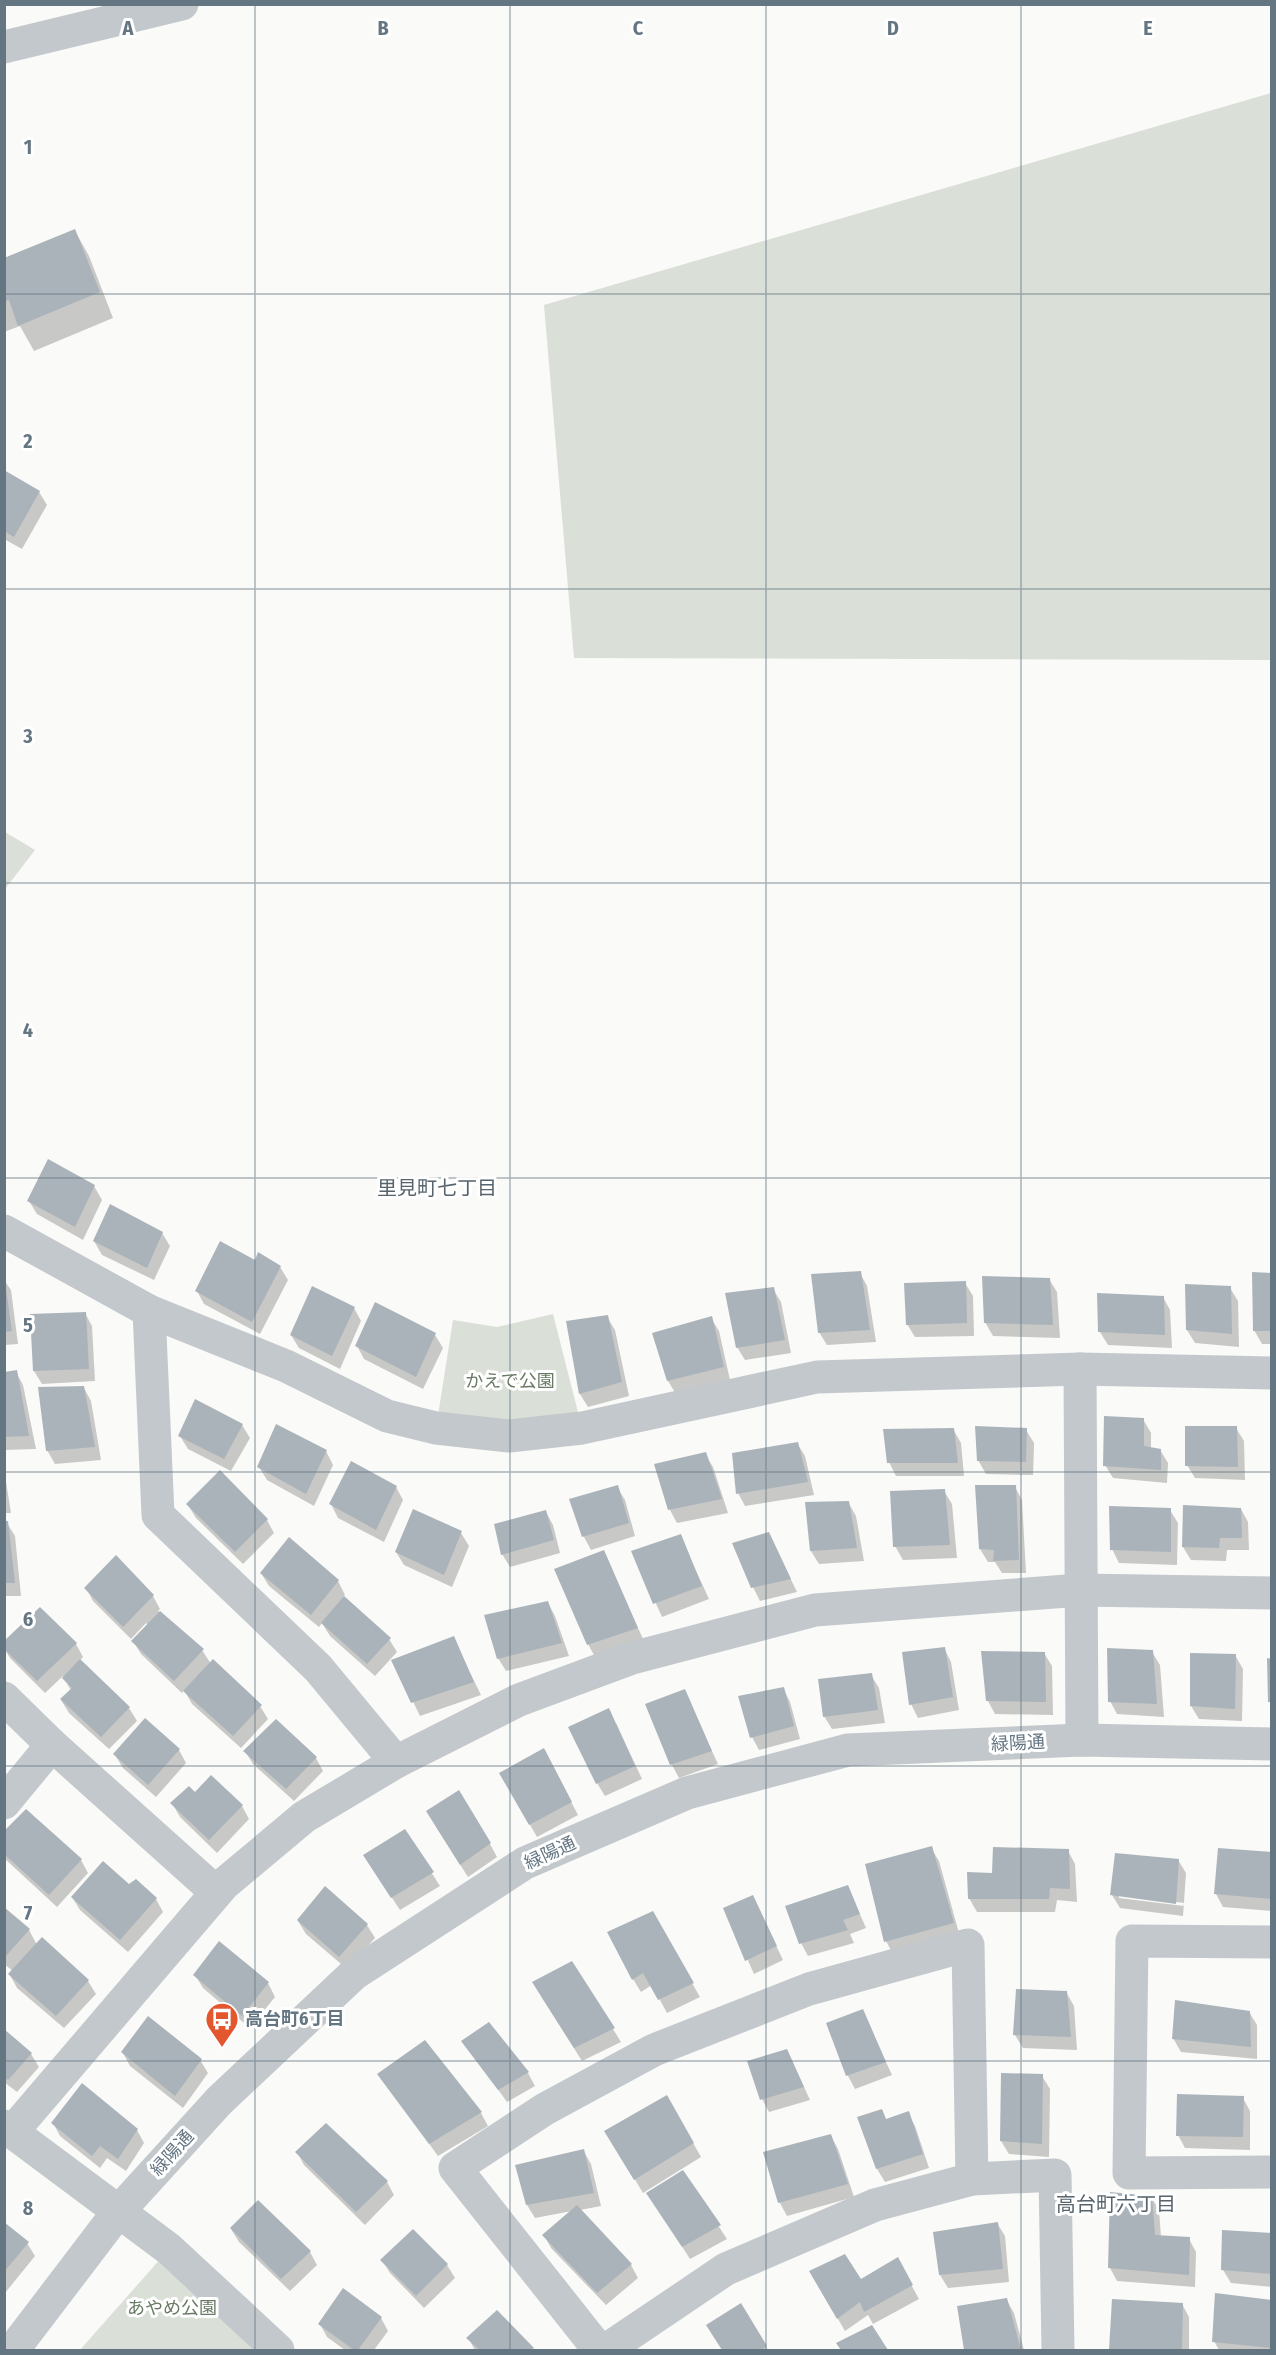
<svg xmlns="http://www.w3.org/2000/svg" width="1276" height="2355" viewBox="0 0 1276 2355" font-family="'Fira Sans Condensed','Noto Sans JP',sans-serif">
<rect width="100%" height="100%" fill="#fafaf8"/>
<!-- green -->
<g fill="#dadfd7">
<path d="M1271,93V660L574,658L544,305Z"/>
<path d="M5,832L35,850L5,889Z"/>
<path d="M553,1314L582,1428H436L453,1320L497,1327Z"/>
<path d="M169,2249L278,2350H80Z"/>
</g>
<!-- shadow -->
<g fill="#0003" fill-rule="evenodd">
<path d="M75,231L89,256L113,318L34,351L20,326L4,332V260Z"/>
<path d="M4,472L39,492L47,505L22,549L4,539Z"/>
<path d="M94,1186L102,1200L83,1240L37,1214L29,1201Z"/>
<path d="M162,1233L170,1246L154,1280L102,1255L94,1241Z"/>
<path d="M255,1262L280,1267L288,1280L260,1334L204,1304L197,1291Z"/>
<path d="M860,1273L867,1286L876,1342L827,1345L819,1332Z"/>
<path d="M1272,1274V1344H1262L1254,1330Z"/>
<path d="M1049,1279L1057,1292L1060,1338L993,1336L985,1322Z"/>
<path d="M4,1280L11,1290L18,1344L4,1345Z"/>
<path d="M965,1283L973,1296L974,1336L915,1337L907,1324Z"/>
<path d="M1230,1288L1238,1301L1239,1347L1195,1343L1187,1330Z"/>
<path d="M773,1289L781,1302L791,1353L745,1360L737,1347Z"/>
<path d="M1163,1297L1170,1310L1172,1348L1108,1345L1100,1332Z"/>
<path d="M354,1308L361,1321L340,1369L299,1348L291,1335Z"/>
<path d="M85,1313L92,1326L95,1381L42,1384L34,1371L32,1315Z"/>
<path d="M607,1317L615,1330L629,1396L588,1407L580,1394L567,1323Z"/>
<path d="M711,1318L719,1331L730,1380L676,1394L668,1381L654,1334Z"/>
<path d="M435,1335L443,1348L423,1389L364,1359L357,1346Z"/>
<path d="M16,1372L23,1385L36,1449L4,1450V1373Z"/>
<path d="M84,1388L91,1401L101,1460L55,1464L47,1450Z"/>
<path d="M1143,1419L1151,1433V1448L1160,1450L1168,1463L1167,1483L1113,1478L1105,1465Z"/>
<path d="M242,1425L250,1438L231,1471L188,1449L180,1436Z"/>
<path d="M1236,1428L1244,1441L1245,1480L1195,1478L1187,1465Z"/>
<path d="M953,1429L961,1443L964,1476H896L889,1462Z"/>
<path d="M1026,1430L1034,1443L1033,1475L986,1474L978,1460Z"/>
<path d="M797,1443L805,1456L814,1495L745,1506L738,1493Z"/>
<path d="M326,1451L333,1465L314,1506L267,1480L259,1467Z"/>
<path d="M705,1454L713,1467L728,1513L677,1523L670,1510L656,1465Z"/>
<path d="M4,1469L11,1513H4Z"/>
<path d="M220,1473L267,1520L274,1533L243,1564L196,1518L188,1505Z"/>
<path d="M396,1487L403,1500L384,1542L338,1518L331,1504Z"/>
<path d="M617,1487L625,1500L635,1536L591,1550L584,1537L571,1500Z"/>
<path d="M1015,1487L1022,1500L1026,1573H1002L995,1562H988L980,1549Z"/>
<path d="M944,1491L952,1504L957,1558L903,1560L895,1546Z"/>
<path d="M848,1502L856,1516L864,1561L819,1564L811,1551Z"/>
<path d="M1241,1509L1248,1522L1249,1550H1227L1226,1561L1191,1560L1183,1547Z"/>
<path d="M1170,1510L1178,1523L1177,1565L1119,1563L1112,1549Z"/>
<path d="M546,1512L553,1525L560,1553L510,1567L502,1554Z"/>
<path d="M4,1523H7L15,1536L21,1596H4Z"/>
<path d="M461,1533L469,1546L452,1587L404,1565L396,1552Z"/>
<path d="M769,1534L797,1592L760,1601L753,1587Z"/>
<path d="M680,1536L709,1599L662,1617L633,1552Z"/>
<path d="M603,1552L644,1641L595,1657L588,1644Z"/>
<path d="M116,1557L153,1596L160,1609L158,1611L202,1650L211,1664L260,1706L268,1719L241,1748L192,1704L184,1690L182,1693L141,1654L133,1641L148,1625L146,1623L131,1639L93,1601L86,1588Z"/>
<path d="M261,1573L338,1581L345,1595L343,1597L389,1639L397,1652L375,1676L330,1636L322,1623L319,1627L269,1586Z"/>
<path d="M548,1603L555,1616L569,1656L506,1671L498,1658Z"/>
<path d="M40,1609L76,1644L83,1657L79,1661L129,1708L137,1721L109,1749L69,1713L61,1700L71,1691L63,1676L45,1693L10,1658L4,1648Z"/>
<path d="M453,1638L481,1695L420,1716L393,1660Z"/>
<path d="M944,1648L951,1662L959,1710L918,1718L911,1704Z"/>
<path d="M1152,1652L1160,1665L1164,1717L1117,1714L1110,1701Z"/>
<path d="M1044,1653L1052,1666L1053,1715L995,1714L988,1701Z"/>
<path d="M1235,1655L1243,1669L1242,1721L1199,1719L1191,1706Z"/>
<path d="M871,1675L879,1688L885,1723L832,1729L824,1716Z"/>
<path d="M783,1688L790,1702L800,1739L759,1750L752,1737Z"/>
<path d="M684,1691L718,1764L679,1778L672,1765L647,1705Z"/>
<path d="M616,1723L642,1779L605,1796L597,1783Z"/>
<path d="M179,1750L186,1763L156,1797L123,1768L115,1755Z"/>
<path d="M245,1751L316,1758L323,1771L294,1801L253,1764Z"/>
<path d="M551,1763L578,1815L537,1837L501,1774Z"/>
<path d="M195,1794L242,1806L249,1819L217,1853L180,1817L172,1803Z"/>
<path d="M435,1825L490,1844L497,1857L468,1877Z"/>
<path d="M405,1831L440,1886L400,1910L373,1869Z"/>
<path d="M4,1834L81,1860L88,1873L57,1907L4,1858Z"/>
<path d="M931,1848L939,1861L960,1937L893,1954L886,1941Z"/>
<path d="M1068,1851L1075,1864L1077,1902L1057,1900L1055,1912H977L969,1898L993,1874Z"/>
<path d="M1272,1854V1911L1223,1907L1216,1894Z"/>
<path d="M1178,1860L1186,1873L1183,1916L1120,1908L1112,1895ZM1119,1895L1184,1903V1906L1119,1898Z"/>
<path d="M129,1886L156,1899L163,1912L128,1952L80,1910L72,1897Z"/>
<path d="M848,1887L866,1928L850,1934L854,1943L808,1956L801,1943Z"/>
<path d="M326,1888L367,1925L375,1938L347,1969L306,1934L298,1921Z"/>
<path d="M753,1897L783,1960L754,1974L725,1909Z"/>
<path d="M4,1909L29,1930L37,1945L42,1940L88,1981L96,1994L64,2028L17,1988L10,1975L13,1971L4,1964Z"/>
<path d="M652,1913L700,1997L667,2013L652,1985L641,1992L633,1979Z"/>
<path d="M572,1963L621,2042L582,2061L541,1996Z"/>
<path d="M195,1975L268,1983L275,1997L250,2028L203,1988Z"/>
<path d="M1066,1992L1074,2006L1077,2050L1023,2048L1015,2035Z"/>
<path d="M862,2011L892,2075L855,2089L848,2076L828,2023Z"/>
<path d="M1249,2012L1257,2025V2059L1181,2052L1173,2038Z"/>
<path d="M1272,2015V2046L1270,2044Z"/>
<path d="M488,2024L528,2073L535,2086L507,2102L463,2041Z"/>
<path d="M4,2031L31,2054L39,2067L17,2092L4,2082Z"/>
<path d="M787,2050L810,2100L769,2112L762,2099Z"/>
<path d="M123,2053L200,2060L208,2073L183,2108L130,2066Z"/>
<path d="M379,2074L481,2113L488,2126L438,2156Z"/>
<path d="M1042,2076L1050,2089L1049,2157L1009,2154L1001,2141Z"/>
<path d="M667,2097L701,2157L643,2193L606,2131Z"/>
<path d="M1243,2098L1250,2111V2150L1185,2148L1178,2135Z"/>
<path d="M908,2113L915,2126L929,2168L885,2182L877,2169L859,2118L887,2120Z"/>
<path d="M53,2123L137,2130L144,2143L126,2171L107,2158L100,2168L60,2136Z"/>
<path d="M831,2136L838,2149L854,2197L787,2216L780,2203L765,2153Z"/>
<path d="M583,2150L591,2164L601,2206L580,2210L631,2265L638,2278L606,2305L551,2248L544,2235L572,2211L535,2218L527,2205Z"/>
<path d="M297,2152L387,2182L394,2195L365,2225L304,2165Z"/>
<path d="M683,2172L727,2239L690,2259L656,2206Z"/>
<path d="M1151,2197L1159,2210L1161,2237L1189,2239L1196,2252L1195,2287L1117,2281L1110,2268Z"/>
<path d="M997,2223L1005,2236L1009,2282L948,2288L940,2275Z"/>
<path d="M4,2224L27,2243L35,2256L5,2293Z"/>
<path d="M231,2229L310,2252L317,2265L290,2291L239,2242Z"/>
<path d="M413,2231L447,2265L455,2278L424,2308L390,2273L382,2260Z"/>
<path d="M1272,2235V2287L1231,2283L1223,2270Z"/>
<path d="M897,2259L919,2299L873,2324L868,2315L845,2331L811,2272L860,2282Z"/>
<path d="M1006,2299L1014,2313L1024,2350H966L958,2307Z"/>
<path d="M1113,2300L1182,2304L1189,2317V2350H1110Z"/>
<path d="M1271,2301L1272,2350H1219L1214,2341Z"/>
<path d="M740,2305L768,2350H723L708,2326Z"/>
<path d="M381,2318L388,2331L374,2350H345L327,2337L320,2324Z"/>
<path d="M871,2327L886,2350H843L838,2343Z"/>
<path d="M468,2338L533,2349L534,2350H475Z"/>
</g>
<!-- building -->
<g fill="#aab3b9">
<path d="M75,229L100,292L18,326L9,300L4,301V258Z"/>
<path d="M4,470L40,491L14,537L4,531Z"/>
<path d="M48,1159L95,1185L75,1227L27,1201Z"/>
<path d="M110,1204L163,1232L147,1268L93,1241Z"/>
<path d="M220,1241L255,1260L258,1252L281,1266L252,1322L195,1291Z"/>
<path d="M861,1271L870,1330L818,1333L811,1274Z"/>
<path d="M1252,1272L1272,1273V1331H1253Z"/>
<path d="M982,1276L1050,1278L1053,1325L984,1323Z"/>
<path d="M966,1281L967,1323L906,1325L904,1283Z"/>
<path d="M1185,1284L1231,1286L1232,1334L1186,1330Z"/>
<path d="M312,1286L355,1307L332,1356L290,1335Z"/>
<path d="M774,1287L785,1340L736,1348L725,1293Z"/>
<path d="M4,1289H6L12,1331L4,1332Z"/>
<path d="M1097,1293L1164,1296L1165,1335L1098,1332Z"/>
<path d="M375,1302L436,1333L416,1377L355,1346Z"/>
<path d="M86,1312L89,1369L33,1371L30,1314Z"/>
<path d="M608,1315L622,1382L579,1394L566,1321Z"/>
<path d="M712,1316L724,1367L667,1381L652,1333Z"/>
<path d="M17,1370L29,1436L4,1437V1372Z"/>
<path d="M84,1386L95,1447L46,1451L38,1387Z"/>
<path d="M195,1399L243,1424L224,1459L178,1436Z"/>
<path d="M1104,1416L1144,1418V1446L1161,1449V1470L1103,1466Z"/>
<path d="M276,1424L327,1450L306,1494L257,1467Z"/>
<path d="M975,1426L1027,1428L1026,1462L977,1461Z"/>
<path d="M1185,1426H1237L1238,1467L1185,1466Z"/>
<path d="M954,1428L958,1463H887L883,1429Z"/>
<path d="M798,1442L808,1482L736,1494L732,1453Z"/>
<path d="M706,1452L722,1499L668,1510L654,1464Z"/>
<path d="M351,1461L397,1486L376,1530L329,1504Z"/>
<path d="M220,1470L268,1519L235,1552L186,1504Z"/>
<path d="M618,1485L629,1523L582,1537L569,1499Z"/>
<path d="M975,1485H1016L1019,1560L993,1561L994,1550L979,1549Z"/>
<path d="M945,1489L950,1545L893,1547L890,1491Z"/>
<path d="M849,1501L857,1548L810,1551L805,1502Z"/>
<path d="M1183,1505L1241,1508L1242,1538H1220L1219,1548L1182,1547Z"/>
<path d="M1109,1506L1171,1508V1552L1110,1550Z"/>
<path d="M413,1509L462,1531L444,1575L395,1552Z"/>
<path d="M546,1510L554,1540L501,1555L494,1524Z"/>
<path d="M4,1521H8L15,1583H4Z"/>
<path d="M769,1532L791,1579L751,1588L732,1543Z"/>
<path d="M681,1534L702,1586L653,1604L631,1551Z"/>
<path d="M289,1537L339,1580L311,1615L260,1573Z"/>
<path d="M604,1550L638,1628L587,1645L554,1569Z"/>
<path d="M116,1555L154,1595L123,1627L84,1588Z"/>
<path d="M344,1596L391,1638L367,1664L321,1623Z"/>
<path d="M548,1601L562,1643L497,1659L484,1615Z"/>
<path d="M40,1607L77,1643L37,1681L4,1649V1641Z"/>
<path d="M160,1611L204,1649L174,1681L131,1641Z"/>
<path d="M454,1636L474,1682L411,1703L391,1660Z"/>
<path d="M945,1647L953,1697L909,1705L902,1652Z"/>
<path d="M1107,1648L1153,1650L1157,1704L1108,1702Z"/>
<path d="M981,1651L1045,1652L1046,1702L986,1701Z"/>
<path d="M1190,1653L1236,1654L1235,1709L1190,1706Z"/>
<path d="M1267,1658L1272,1659V1702H1268Z"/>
<path d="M80,1659L130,1707L101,1737L60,1699L72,1688L62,1678Z"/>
<path d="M213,1659L262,1705L233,1736L183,1691Z"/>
<path d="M872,1673L878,1710L823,1717L818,1679Z"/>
<path d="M784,1687L794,1726L750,1738L738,1696Z"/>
<path d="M685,1689L712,1751L670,1765L645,1704Z"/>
<path d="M609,1708L635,1766L596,1784L568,1727Z"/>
<path d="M145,1718L180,1749L148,1785L113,1754Z"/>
<path d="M276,1719L317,1757L286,1789L243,1751Z"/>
<path d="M544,1748L572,1802L529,1825L499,1773Z"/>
<path d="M211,1775L243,1805L209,1840L170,1803L189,1786L195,1792Z"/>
<path d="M459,1790L491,1843L460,1865L426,1811Z"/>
<path d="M26,1809L82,1859L49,1895L4,1854V1831Z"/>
<path d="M405,1829L434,1872L391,1898L363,1855Z"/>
<path d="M932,1846L954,1923L884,1942L865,1864Z"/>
<path d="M993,1847L1069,1849L1070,1889L1050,1888L1049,1899H968L967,1872L992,1873Z"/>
<path d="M1218,1848L1272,1852V1899L1214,1894Z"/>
<path d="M1115,1853L1179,1859L1176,1904L1110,1895Z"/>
<path d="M103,1861L129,1884L136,1879L157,1898L120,1940L71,1897Z"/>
<path d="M848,1885L860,1914L843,1920L848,1930L799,1944L785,1906Z"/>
<path d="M325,1886L368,1924L339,1957L297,1920Z"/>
<path d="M753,1895L777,1946L745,1961L723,1908Z"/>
<path d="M4,1907L30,1929L4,1958Z"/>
<path d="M653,1911L694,1983L658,2000L643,1973L632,1980L607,1932Z"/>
<path d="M42,1937L89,1980L56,2016L8,1974Z"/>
<path d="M219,1941L269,1982L242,2016L193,1975Z"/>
<path d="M572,1961L615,2028L574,2048L532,1982Z"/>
<path d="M1016,1989L1067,1991L1071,2037L1013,2035Z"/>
<path d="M1175,2000L1250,2011L1251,2047L1172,2039Z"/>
<path d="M863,2009L886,2062L846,2076L826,2023Z"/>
<path d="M148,2016L202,2059L175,2096L121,2052Z"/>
<path d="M489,2022L529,2072L498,2090L461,2041Z"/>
<path d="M4,2029L32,2053L8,2080L4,2077Z"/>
<path d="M425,2040L482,2112L429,2144L377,2074Z"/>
<path d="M787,2049L804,2087L760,2100L747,2061Z"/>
<path d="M1001,2073L1043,2074L1042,2144L1000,2141Z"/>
<path d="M82,2083L138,2129L118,2159L100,2146L92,2156L51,2123Z"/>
<path d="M1177,2094L1244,2096L1243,2137L1176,2136Z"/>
<path d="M667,2095L694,2143L634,2180L604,2131Z"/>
<path d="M882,2109L886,2119L909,2111L923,2154L876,2169L857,2117Z"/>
<path d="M326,2123L388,2181L356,2212L295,2152Z"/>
<path d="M831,2134L848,2184L778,2203L763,2152Z"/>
<path d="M584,2149L594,2193L526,2205L515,2165Z"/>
<path d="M683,2170L721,2225L682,2247L646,2193Z"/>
<path d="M1110,2192L1152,2196L1155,2235L1190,2237L1189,2275L1108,2268Z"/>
<path d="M258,2200L311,2251L281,2279L230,2228Z"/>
<path d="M577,2205L632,2264L597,2293L542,2235Z"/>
<path d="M4,2222L29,2242L4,2272Z"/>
<path d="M998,2222L1003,2269L939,2275L933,2232Z"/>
<path d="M413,2229L448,2264L416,2296L380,2260Z"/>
<path d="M1222,2230L1272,2233V2274L1221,2270Z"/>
<path d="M845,2254L861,2279L898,2257L913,2285L864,2312L860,2302L837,2319L809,2271Z"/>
<path d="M343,2288L382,2317L358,2350H354L318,2324Z"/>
<path d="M1215,2293L1272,2300L1271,2348L1212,2342Z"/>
<path d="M1007,2298L1021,2350H964L957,2306Z"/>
<path d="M1112,2299L1183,2303L1182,2350H1109Z"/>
<path d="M741,2303L767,2346L761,2350H722L706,2325Z"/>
<path d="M497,2310L534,2348L531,2350H480L466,2338Z"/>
<path d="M872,2325L888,2350H841L836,2343Z"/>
</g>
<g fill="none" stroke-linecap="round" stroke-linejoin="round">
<!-- minor -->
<g stroke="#c3c8cc" stroke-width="33">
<path d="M4,47L182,4"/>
<path d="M4,1231L149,1311L286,1366L387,1416L436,1428L509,1436L582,1428L817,1377L1080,1369L1272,1373"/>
<path d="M149,1311L158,1515L318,1668L396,1762"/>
<path d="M1080,1369L1082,1740"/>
<path d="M4,1698L52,1745L216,1892"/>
<path d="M4,1803L52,1745"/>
<path d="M1272,1942L1132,1941L1129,2173L1272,2172"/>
<path d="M4,2126L169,2249L278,2350"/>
<path d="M12,2132L224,1884L304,1817L396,1762L519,1700L632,1658L815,1610L1080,1590L1272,1593"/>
<path d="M13,2350L118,2212L219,2101L354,1974L525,1863L687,1793L848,1750L1082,1740L1272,1744"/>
<path d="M599,2350L455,2168L545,2109L654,2050L809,1989L968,1945L972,2179"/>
<path d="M606,2350L726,2269L875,2205L972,2179L1055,2175L1058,2350"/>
</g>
</g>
<!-- grid -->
<path fill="none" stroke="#657683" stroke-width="1.5" stroke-opacity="0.55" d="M255,4V2350M510,4V2350M766,4V2350M1021,4V2350M4,294H1272M4,589H1272M4,883H1272M4,1178H1272M4,1472H1272M4,1766H1272M4,2061H1272"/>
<!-- icons -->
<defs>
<symbol id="bus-pin" viewBox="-11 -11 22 30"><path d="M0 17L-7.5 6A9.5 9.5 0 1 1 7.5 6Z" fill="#e4572e" stroke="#fff"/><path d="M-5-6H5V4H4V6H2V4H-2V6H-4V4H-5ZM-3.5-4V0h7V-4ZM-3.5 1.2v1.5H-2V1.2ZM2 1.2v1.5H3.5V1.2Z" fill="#fff"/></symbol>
</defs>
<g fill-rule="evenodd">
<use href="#bus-pin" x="203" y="2000" width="38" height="52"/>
</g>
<g text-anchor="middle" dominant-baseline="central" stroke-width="6" stroke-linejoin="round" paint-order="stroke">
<!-- park labels -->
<g font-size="18" fill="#687a64" stroke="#fff">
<text x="510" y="1381">かえで公園</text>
<text x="172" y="2308">あやめ公園</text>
</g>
<!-- street labels -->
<g font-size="18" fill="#657683" stroke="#fff">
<text transform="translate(1018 1743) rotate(-3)">緑陽通</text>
<text transform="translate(550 1853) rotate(-25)">緑陽通</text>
<text transform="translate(172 2153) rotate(-48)">緑陽通</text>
</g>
<!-- poi labels -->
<g font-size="18" font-weight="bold" fill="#657683" stroke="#fff" text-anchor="start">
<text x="245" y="2019">高台町6丁目</text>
</g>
<!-- neighbourhood labels -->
<g font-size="20" fill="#57646e" stroke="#fff">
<text x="437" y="1188">里見町七丁目</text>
<text x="1116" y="2204">高台町六丁目</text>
</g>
</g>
<g font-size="20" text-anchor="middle" font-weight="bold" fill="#657683" stroke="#fff" stroke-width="6" stroke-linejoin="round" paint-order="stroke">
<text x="128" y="35">A</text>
<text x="383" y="35">B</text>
<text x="638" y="35">C</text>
<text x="893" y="35">D</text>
<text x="1148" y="35">E</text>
<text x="28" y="154">1</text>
<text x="28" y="448">2</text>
<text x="28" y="743">3</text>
<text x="28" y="1037">4</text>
<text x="28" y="1332">5</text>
<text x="28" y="1626">6</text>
<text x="28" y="1920">7</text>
<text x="28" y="2215">8</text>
</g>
<!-- border -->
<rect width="1276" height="2355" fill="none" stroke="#657683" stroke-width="12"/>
</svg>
